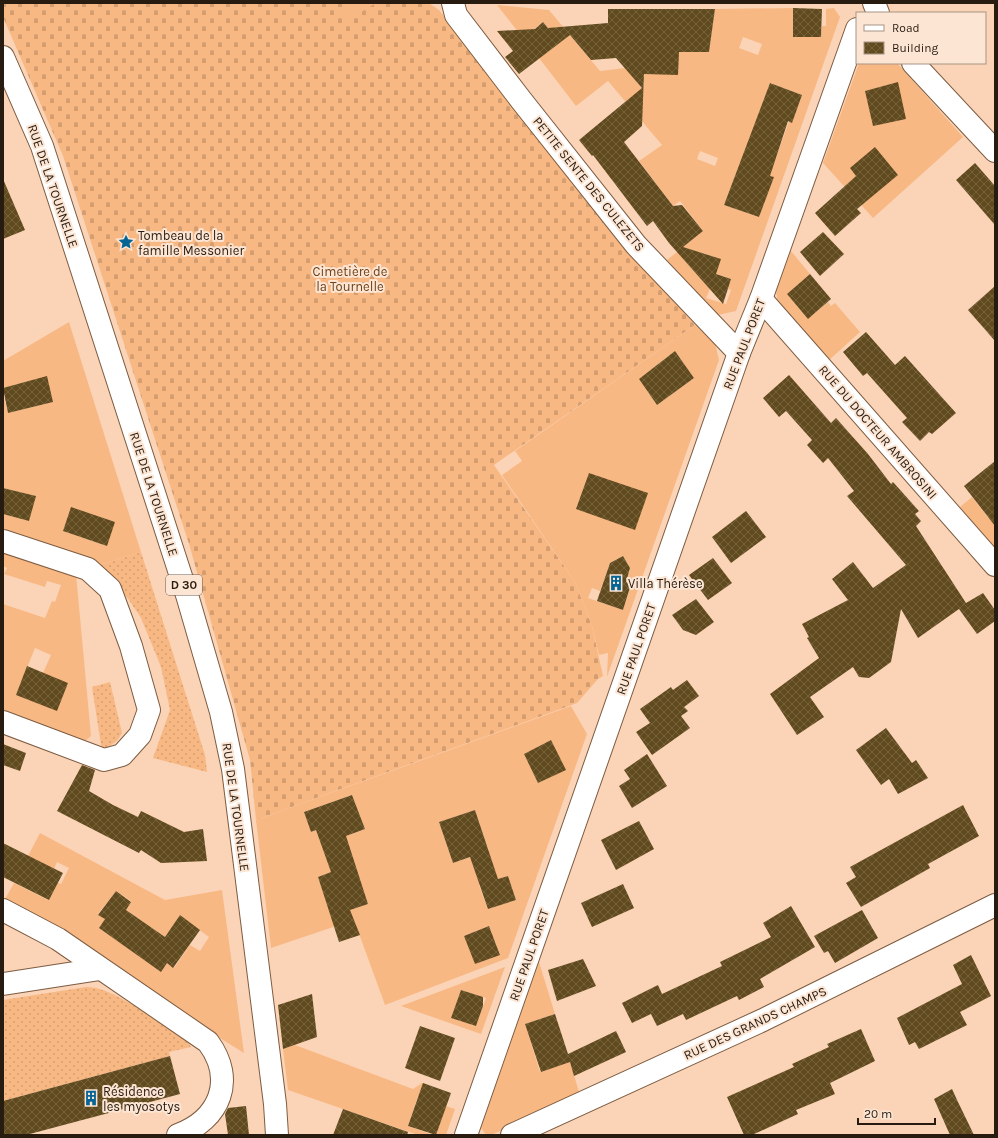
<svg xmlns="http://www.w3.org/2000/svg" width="998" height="1138" viewBox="0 0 998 1138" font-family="Karla,sans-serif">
<defs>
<pattern id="grass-dots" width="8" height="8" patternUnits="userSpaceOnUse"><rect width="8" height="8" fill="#f8b884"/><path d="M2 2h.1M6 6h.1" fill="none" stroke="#d59e71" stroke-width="1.8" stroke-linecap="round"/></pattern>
<pattern id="cemetery-stones" width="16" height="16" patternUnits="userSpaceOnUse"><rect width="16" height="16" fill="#f8b884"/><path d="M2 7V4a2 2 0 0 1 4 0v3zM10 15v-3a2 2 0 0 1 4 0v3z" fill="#d59e71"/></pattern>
<pattern id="building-cross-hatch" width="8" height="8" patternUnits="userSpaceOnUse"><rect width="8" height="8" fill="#624a1f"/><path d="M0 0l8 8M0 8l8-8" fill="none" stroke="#74613d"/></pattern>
</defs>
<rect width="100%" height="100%" fill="#fbd4b7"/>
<!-- grass -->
<g fill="url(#grass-dots)">
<path d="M141,552L205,755L207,772L153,758L170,710L161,667L141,618L129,600L99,565Z"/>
<path d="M110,682L122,733L117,741L102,751L92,687Z"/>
<path d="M86,987C114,986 163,1026 188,1042L191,1047L169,1052L170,1056L3,1101V1000Z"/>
</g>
<!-- cemetery -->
<path fill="url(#cemetery-stones)" d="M3,3H429L439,10L616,235L695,325L494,465L575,582L592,626L603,676L598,679L577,703L256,820L250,760L189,544L63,156L3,17Z"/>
<!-- garden -->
<g fill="#f8b884" fill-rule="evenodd">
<path d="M351,3H376L345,22L338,14Z"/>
<path d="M497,5L549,10L600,71L625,68L679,52H709L715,9L793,8V37H821L822,26H826V9L834,8L840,17L736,311L713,316L662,264L703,231L680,201L673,206L639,161L662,145L608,81L576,106L539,58L560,42L543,22L523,38ZM743,37L762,44L758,55L739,48ZM631,75H644V89H643ZM770,83L802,95L792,122L789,121L776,158L747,147ZM700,151L718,158L715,166L697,159ZM739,165L773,177L759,217L724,205ZM703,253L720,259L716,274L731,279L728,289L731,290L726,304L706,298L710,289L696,273Z"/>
<path d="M859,63H897L963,137L873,218L823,163ZM898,83L873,126L866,91Z"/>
<path d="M791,251L810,274L787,294L808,319L828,302L831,306L835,303L860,332L828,361L778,303L776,291Z"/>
<path d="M69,322L141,552L99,565L3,532V514L29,521L35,496L3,488V393L8,413L53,402L46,377L3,388V361ZM71,508L107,546L63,531Z"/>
<path d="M695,325L715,343L719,360L607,677L608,653L599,655L592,626L575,582L502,475L522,461L515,451ZM675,351L694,378L657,405L639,379ZM623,556L630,568L626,582L631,584L623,610L588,598L592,588L600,591L610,563Z"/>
<path d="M972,497L989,519L995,515V549L960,507Z"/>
<path d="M3,549L76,574L91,736L79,746L3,714V604L45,618L52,601L55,602L61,585L47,581L45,587L4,574L7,568L3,566ZM35,648L51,655L43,673L16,695Z"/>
<path d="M571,706L587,734L508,958L385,1005L354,920L271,948L256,820ZM551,740L565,770L538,783L524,754ZM352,795L365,829L322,845L316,830L311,832L304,812ZM475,810L489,851L453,863L439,822ZM354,863L368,904L331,916L318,877ZM508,876L516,900L488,909L479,885ZM489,926L500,954V955L464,936Z"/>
<path d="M40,833L165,900L222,890L244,1053L3,903L14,883L48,900L58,883L61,884L69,868L57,862L54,869L28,856ZM116,891L131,901L126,910L165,937L180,916L209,937L200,951L190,945L174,968L167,963L161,971L99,928L105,919L98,914Z"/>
<path d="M539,962L555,1014L525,1024L540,1072L570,1062L580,1095L491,1135H486L481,1128Z"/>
<path d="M505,967L481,1034L401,1006ZM461,990L486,998L476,1026L451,1018Z"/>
<path d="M295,1045L413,1089L422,1083L429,1085L424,1098L418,1096L408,1126L433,1135H418L288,1090L283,1049Z"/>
<path d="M446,1106L455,1109L446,1135H436Z"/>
</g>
<!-- building -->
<g fill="url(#building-cross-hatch)">
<path d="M793,8L822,9L821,37H793Z"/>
<path d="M608,9H715L709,52H679L678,75L644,74L642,126L624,142L673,206L682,205L703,231L683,247L721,259L716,274L731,279L723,304L669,243L653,221L647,226L593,155L592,156L579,140L642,88L616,58L591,60L570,35L519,74L505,57L513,51L497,31L535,29L543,22L548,28L608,23Z"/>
<path d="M898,82L906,119L873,126L865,91Z"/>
<path d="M770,83L802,95L792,123L788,121L770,176L774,177L759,217L724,205Z"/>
<path d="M875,147L898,175L857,209L861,213L835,236L815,213L856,176L850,168Z"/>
<path d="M975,163L995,186V225L956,180Z"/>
<path d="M3,179L25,230L3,239Z"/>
<path d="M823,232L844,254L820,276L800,252Z"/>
<path d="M810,274L831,299L808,319L787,294Z"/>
<path d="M995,286V341L968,310Z"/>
<path d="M866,332L895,365L905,356L956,413L932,434L929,432L920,441L902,422L907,418L867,373L863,376L843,352Z"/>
<path d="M675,351L694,378L657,405L639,379Z"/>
<path d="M789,375L831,423L836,418L868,454L891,484L893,482L919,511L915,514L921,521L916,526L966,603L983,593L995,610V621L977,634L959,609L918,638L901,609L891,662L869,678L859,677L853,667L810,697L824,717L797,735L770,694L819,658L807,638L809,637L802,624L848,600L832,579L853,562L873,588L906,565L847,496L854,491L828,458L823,463L807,445L812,440L786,411L779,417L763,398Z"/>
<path d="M47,376L53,402L8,413L3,388Z"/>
<path d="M995,461V526L964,486Z"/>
<path d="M589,473L648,493L635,530L576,509Z"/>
<path d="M3,488L36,496L29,521L3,514Z"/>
<path d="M71,507L115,522L107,546L63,531Z"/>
<path d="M746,511L766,537L731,563L712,537Z"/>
<path d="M623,556L630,568L626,582L631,584L623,610L597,601L610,563Z"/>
<path d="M713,558L732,583L708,600L689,575Z"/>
<path d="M696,599L714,622L696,635L683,630L672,615Z"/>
<path d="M27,666L68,683L57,711L16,695Z"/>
<path d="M687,680L699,696L684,707L688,711L681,716L690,728L652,755L636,732L650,723L640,709L671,687L673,690Z"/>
<path d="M886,728L912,763L916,760L928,778L898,794L889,779L881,785L856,750Z"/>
<path d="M551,740L566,770L538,783L524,754Z"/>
<path d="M3,744L26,753L20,771L3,765Z"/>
<path d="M647,754L667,786L632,808L619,786L630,779L624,770Z"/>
<path d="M82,765L95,770L89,791L113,805L138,817L141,811L184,832L203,829L207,861L161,863L141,850L139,853L57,811Z"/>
<path d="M352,795L365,829L346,836L368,904L350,910L360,935L339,942L318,877L331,872L316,830L311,832L304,812Z"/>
<path d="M963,805L979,836L928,864L930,868L861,907L846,883L856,877L850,867Z"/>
<path d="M475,810L498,879L508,876L516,900L488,909L470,857L453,863L439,822Z"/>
<path d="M639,821L654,849L616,870L601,840Z"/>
<path d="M3,843L63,873L49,900L3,877Z"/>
<path d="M623,884L634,908L592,927L581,903Z"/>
<path d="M116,891L131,902L126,910L165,937L180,915L200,930L173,968L167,963L161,972L99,928L105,919L98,915Z"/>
<path d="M791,906L815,947L760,979L764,987L739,1000L737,996L686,1020L683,1014L657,1026L651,1014L632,1023L622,1003L658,985L662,994L722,966L720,962L771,937L763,923Z"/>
<path d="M862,910L878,938L835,963L828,951L824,953L814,936Z"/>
<path d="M489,926L500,955L475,964L464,936Z"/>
<path d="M971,955L991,996L960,1012L967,1025L919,1049L915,1042L909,1045L897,1018L962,984L953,965Z"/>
<path d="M583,959L596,986L557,1001L548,970Z"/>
<path d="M461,990L483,997V1006L476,1026L451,1018Z"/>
<path d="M312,994L317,1037L283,1049L278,1005Z"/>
<path d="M555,1014L568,1054L616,1031L626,1052L574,1076L570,1062L541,1072L525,1024Z"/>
<path d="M420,1026L455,1038L440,1081L405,1068Z"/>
<path d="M861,1029L875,1061L830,1083L835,1094L796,1110L798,1114L752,1135H744L727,1097L794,1067L792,1064L829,1047L827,1044Z"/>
<path d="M170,1056L180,1094L26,1135H3V1101Z"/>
<path d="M423,1083L451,1093L436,1135L408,1126Z"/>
<path d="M952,1089L958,1102L974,1135H950L934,1099Z"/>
<path d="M246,1106L249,1135H228L225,1114L228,1108Z"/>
<path d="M343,1109L408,1132L407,1135H333Z"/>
</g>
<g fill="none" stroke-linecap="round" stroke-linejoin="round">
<defs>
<g id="street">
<path d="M453,3L456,15L521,100L636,245L739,353"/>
<path d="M874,3L878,13"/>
<path d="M913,63L995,151"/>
<path d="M761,299L995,565"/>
<path d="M3,541L88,569L110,589L131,646L149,710L140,735L122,755L104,760L3,722"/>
<path d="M3,910L58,939L208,1042C236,1080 220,1119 178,1135"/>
<path d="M3,984L100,969"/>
<path d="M466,1135L739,353L761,299L857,29"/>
<path d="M512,1135L763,1020L995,905"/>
</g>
<path id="primary" d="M3,57L42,146L187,595L221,712L233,769L275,1104L277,1135"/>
</defs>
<!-- street casing -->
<use href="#street" stroke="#7d5c41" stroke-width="24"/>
<!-- primary casing -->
<use href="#primary" stroke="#7d5c41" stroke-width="24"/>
<!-- street -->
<use href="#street" stroke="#fff" stroke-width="22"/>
<!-- primary -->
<use href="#primary" stroke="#fff" stroke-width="22"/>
</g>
<!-- icons -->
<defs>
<symbol id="sight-bare" viewBox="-9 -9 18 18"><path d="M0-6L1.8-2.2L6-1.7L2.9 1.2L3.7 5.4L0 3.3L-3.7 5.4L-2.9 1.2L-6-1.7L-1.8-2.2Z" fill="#066595" stroke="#fce5d3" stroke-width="2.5" paint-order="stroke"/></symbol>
<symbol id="building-bare" viewBox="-9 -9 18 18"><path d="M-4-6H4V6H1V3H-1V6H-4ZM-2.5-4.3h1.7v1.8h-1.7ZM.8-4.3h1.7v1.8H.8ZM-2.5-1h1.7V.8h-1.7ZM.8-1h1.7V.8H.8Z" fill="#066595" stroke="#fce5d3" stroke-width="2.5" paint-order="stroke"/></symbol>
</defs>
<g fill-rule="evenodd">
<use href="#sight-bare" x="115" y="231" width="22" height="22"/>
<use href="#building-bare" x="605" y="572" width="22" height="22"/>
<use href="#building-bare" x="80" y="1087" width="22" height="22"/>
</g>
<g text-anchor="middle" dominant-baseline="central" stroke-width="4" stroke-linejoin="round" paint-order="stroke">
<!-- shield labels -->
<rect fill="#fce5d3" stroke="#68584a" stroke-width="1" x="166" y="575" width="36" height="20" rx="3"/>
<g font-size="12" font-weight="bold" fill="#281b10">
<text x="184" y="585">D 30</text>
</g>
<!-- street labels -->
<g font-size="13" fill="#281b10" stroke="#fce5d3">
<text transform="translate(589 184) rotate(51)">PETITE SENTE DES CULEZETS</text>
<text transform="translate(53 186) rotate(71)">RUE DE LA TOURNELLE</text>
<text transform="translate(744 344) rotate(-69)">RUE PAUL PORET</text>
<text transform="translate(878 432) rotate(49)">RUE DU DOCTEUR AMBROSINI</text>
<text transform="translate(154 494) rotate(72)">RUE DE LA TOURNELLE</text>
<text transform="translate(636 649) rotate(-71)">RUE PAUL PORET</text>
<text transform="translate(236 807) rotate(82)">RUE DE LA TOURNELLE</text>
<text transform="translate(529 955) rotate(-71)">RUE PAUL PORET</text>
<text transform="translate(755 1023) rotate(-25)">RUE DES GRANDS CHAMPS</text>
</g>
<!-- poi labels -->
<g font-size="13" fill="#281b10" stroke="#fce5d3" text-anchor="start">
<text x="138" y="235">Tombeau de la<tspan x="138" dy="15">famille Messonier</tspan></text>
<text x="628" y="583">Villa Thérèse</text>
<text x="103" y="1091">Résidence<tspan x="103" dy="15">les myosotys</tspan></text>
</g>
<!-- park labels -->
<g font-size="13" fill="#6d421b" stroke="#fce5d3">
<text x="350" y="271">Cimetière de<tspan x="350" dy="15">la Tournelle</tspan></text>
</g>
</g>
<!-- border -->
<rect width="998" height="1138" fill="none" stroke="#281b10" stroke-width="8"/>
<!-- legend -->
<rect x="856" y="12" width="130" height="52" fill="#fce5d3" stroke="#a79485"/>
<rect x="864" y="25" width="20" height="6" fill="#ffffff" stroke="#a79485"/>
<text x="892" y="32" font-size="12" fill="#281b10">Road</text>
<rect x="864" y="42" width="20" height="12" fill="url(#building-cross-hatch)" stroke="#a79485"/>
<text x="892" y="52" font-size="12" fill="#281b10">Building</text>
<!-- scale -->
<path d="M858 1118v6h77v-6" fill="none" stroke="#281b10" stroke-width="2"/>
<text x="864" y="1118" font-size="12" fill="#281b10" stroke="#fce5d3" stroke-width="3" paint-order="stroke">20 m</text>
</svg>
